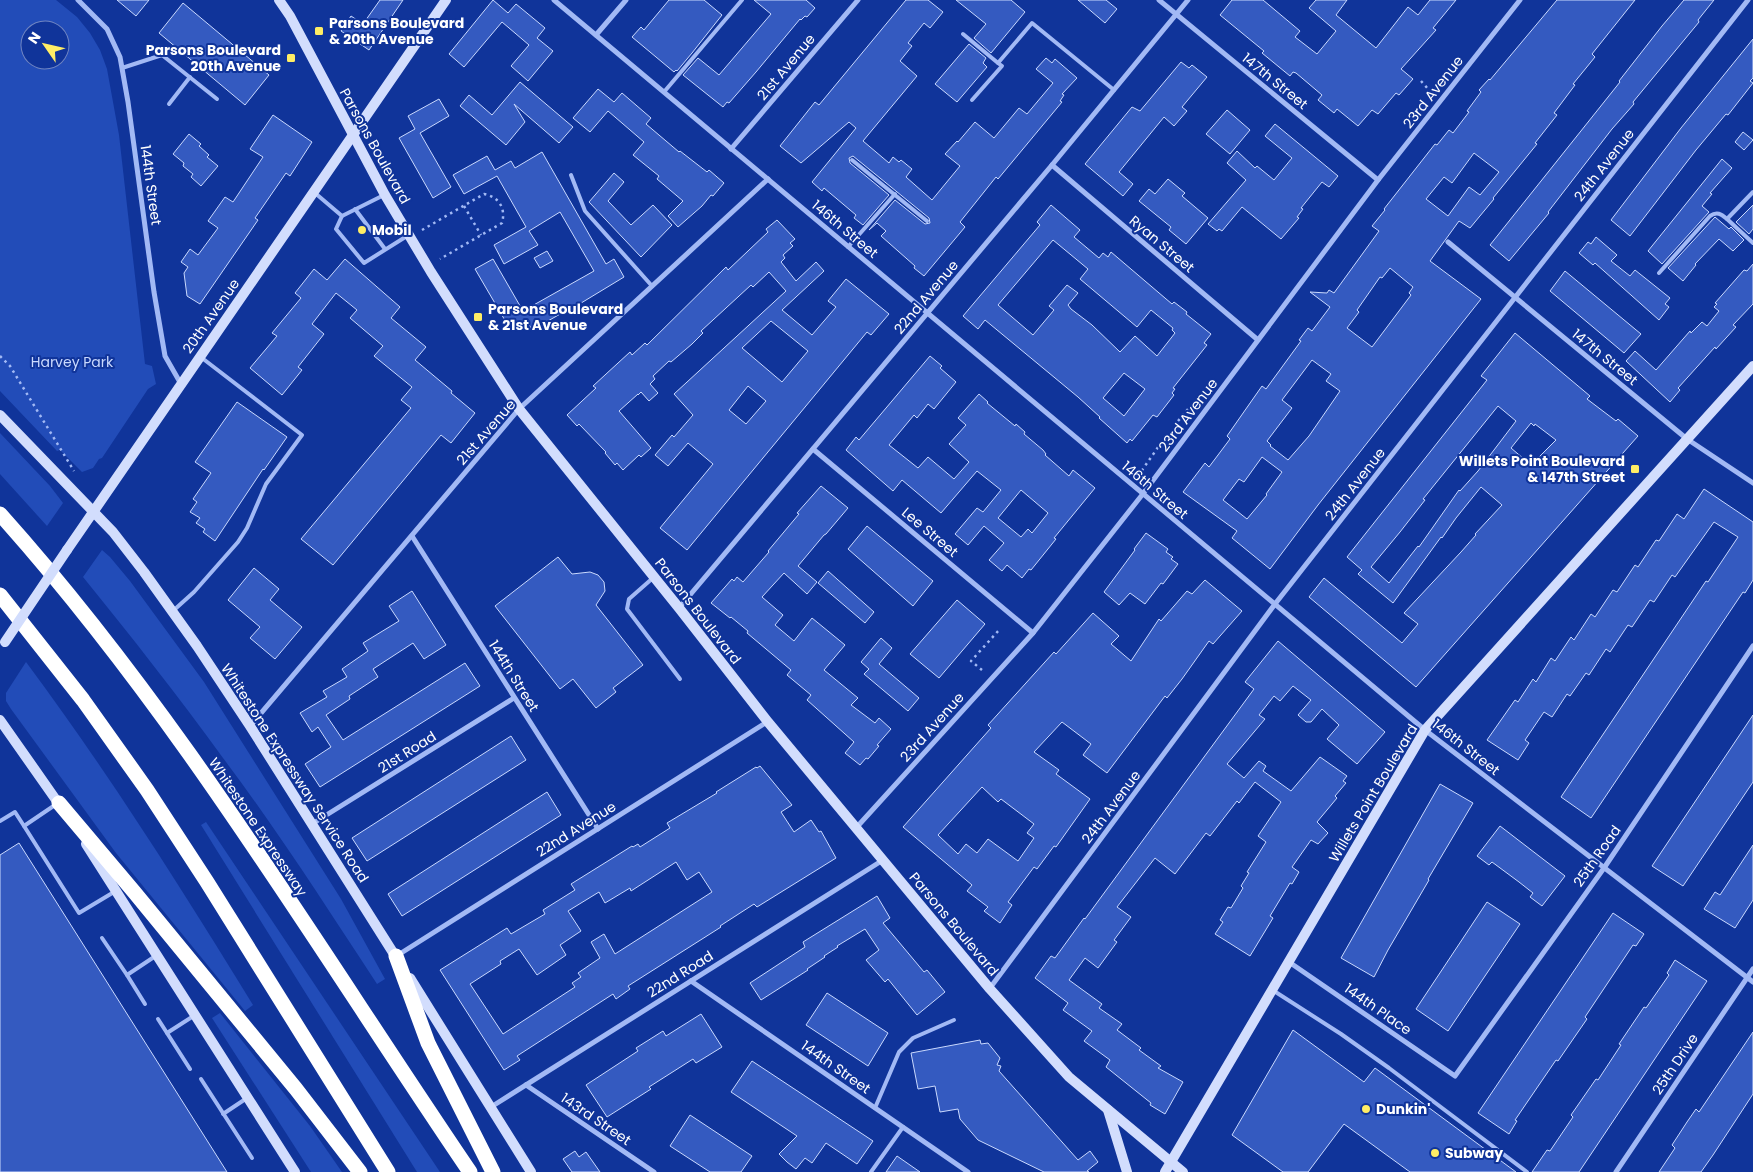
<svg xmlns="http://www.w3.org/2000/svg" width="1753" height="1172" viewBox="0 0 1753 1172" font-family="Poppins,sans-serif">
<rect width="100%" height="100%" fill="#10349a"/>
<!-- green -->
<g fill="#224cb8" fill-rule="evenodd">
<path d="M0,0H56L77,17L90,33L100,50L107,69L119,135L145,364L152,366L156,384L148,389L102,458L99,459L93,468L82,472L60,450L57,451L0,391ZM30,30H60V60H30Z"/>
<path d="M0,433L50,486L63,503L47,526L0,474Z"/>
<path d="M102,550L110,557L130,581L204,682L341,899L385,979L377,984C327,908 278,831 223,758C178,696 131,636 83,577Z"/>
<path d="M26,662C108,772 181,888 253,1005L245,1011L116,853L11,709L6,701V693Z"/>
<path d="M206,822L440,1172H417L201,825Z"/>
<path d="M220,1013L310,1126L342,1172H311L212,1018Z"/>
</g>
<!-- building -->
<g fill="#345ac0" stroke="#cad9fe" fill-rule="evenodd">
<path d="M117,0H149L136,16Z"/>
<path d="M380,0H403L369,50L341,31L351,16L363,24Z"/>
<path d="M493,0L508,13L516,4L545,28L537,38L553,51L528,81L511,66L529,45L502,22L464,67L449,54Z"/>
<path d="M669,0H704L722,15L692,53L677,71L676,70L674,72L632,37L641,27L644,30Z"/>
<path d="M754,0H806L815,8L807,17L805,16L801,20L800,19L756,72L729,103L727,102L723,107L683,75L698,58L719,75L771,14Z"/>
<path d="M906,0H928L943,12L930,28L924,23L908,43L912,46L900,61L917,76L863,141L889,163L893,157L899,162L901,160L912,169L906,177L932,200L960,166L945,154L957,141L958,142L975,122L994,138L1019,108L1027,114L1053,83L1036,69L1046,58L1052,63L1055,59L1077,78L1062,94L1064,95L1060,101L1062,102L998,179L996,177L960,222L965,227L924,276L914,268L915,266L881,236L886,231L877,223L869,230L895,200L925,224L930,223L929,218L853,156L849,158L850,163L889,195L863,225L854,218L856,215L824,188L822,191L812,182L856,128L849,122L801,163L780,146L815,102L819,105Z"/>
<path d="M956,0H1011L1025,12L991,53L974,38L986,24Z"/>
<path d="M1078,0H1106L1117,9L1105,23Z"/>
<path d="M1232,0H1263L1300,31L1295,37L1317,54L1336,31L1309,8L1316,0H1347L1336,15L1376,48L1408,7L1418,15L1430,0H1456L1433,28L1436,30L1401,69L1413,79L1399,95L1396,93L1378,114L1372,110L1358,126L1337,109L1334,113L1318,100L1322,95L1296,73L1293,72L1290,76L1262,53L1264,51L1220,15Z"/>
<path d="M1557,0H1635L1592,54L1595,57L1573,84L1575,85L1554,113L1557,115L1535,143L1537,144L1493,198L1494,199L1470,228L1459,221L1430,261L1481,299L1318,505L1270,569L1232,538L1237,531L1183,492L1205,463L1209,467L1230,439L1227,436L1262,386L1266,389L1301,341L1299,340L1308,328L1312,331L1330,307L1310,292L1327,293L1329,290L1334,293L1379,231L1372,226L1385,210L1384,209L1435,144L1437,145L1449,130L1453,133L1469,112L1467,111L1481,92L1479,90L1489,79L1490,80ZM1474,153L1499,172L1480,195L1469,187L1448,216L1426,199L1444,177L1452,183ZM1390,268L1413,287L1409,293L1411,295L1372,347L1347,328L1359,312L1357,310L1380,277L1382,278ZM1312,360L1331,374L1326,381L1340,391L1309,436L1288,460L1270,446L1271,445L1267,441L1292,408L1282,400ZM1262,457L1282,472L1266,494L1267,495L1247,519L1223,500L1239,479L1244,482Z"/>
<path d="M1684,0H1714L1698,20L1699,22L1633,102L1634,104L1612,129L1548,212L1549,213L1509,261L1490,245L1620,82L1619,81L1662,26Z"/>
<path d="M183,3L269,75L245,105L159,33Z"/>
<path d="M1753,39V78L1750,81L1753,83L1728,115L1726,114L1696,150L1630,236L1611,220L1681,128Z"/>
<path d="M969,44L986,58L983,63L987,67L957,102L935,84Z"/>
<path d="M1181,62L1189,68L1192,65L1207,77L1182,107L1187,111L1174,126L1164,117L1119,172L1133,184L1123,196L1085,164L1132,107L1140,111Z"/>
<path d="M520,82L573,127L559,143L514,104L525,122L506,145L460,106L469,95L492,115Z"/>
<path d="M598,89L614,102L622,93L651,118L646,124L679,152L680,151L707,172L709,170L724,183L713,196L711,195L702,206L678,227L668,216L683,201L657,179L659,176L633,155L644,142L608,111L590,132L573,118Z"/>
<path d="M439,99L449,116L420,133L451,187L433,198L399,138L415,129L408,116Z"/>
<path d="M1227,110L1250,130L1230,154L1206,134Z"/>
<path d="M273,115L312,142L290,176L286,173L255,218L258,220L200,304L187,296L184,273L188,267L181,262L190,249L198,255L218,228L208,221L225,197L233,202L263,157L250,149Z"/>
<path d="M1275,124L1338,176L1329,187L1322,182L1301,208L1303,209L1297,217L1299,218L1281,239L1242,207L1222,231L1219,229L1217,231L1208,224L1246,180L1227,163L1237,151L1255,168L1257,166L1274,180L1292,158L1265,136Z"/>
<path d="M1743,132L1753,140L1744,150L1735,142Z"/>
<path d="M189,134L201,144L199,146L209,155L207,157L218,166L201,186L191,177L193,174L183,166L184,163L173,154Z"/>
<path d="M542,152L606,264L614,259L624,277L563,314L562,313L532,330L526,319L510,329L475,269L493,259L523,311L594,271L560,212L529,231L538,245L504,264L494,245L526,227L497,176L464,194L453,175L487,156L495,170L511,161L515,168Z"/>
<path d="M1722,159L1732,168L1710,193L1712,194L1702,206L1709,212L1662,264L1648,251Z"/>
<path d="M614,173L624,182L608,201L631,225L653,205L672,225L641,257L589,202Z"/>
<path d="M1168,179L1185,193L1182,196L1208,218L1186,244L1169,230L1171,227L1139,201L1149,189L1155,194Z"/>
<path d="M1051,205L1080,230L1074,237L1099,258L1103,253L1108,257L1111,252L1172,304L1174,302L1187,312L1186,314L1211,334L1204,343L1207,345L1173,388L1175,389L1172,393L1174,395L1157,417L1153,415L1132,441L1130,439L1127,443L1099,418L1100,417L1078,397L985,320L978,329L963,316L1040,225L1037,222ZM1053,240L1088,269L1080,279L1137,327L1151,310L1173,328L1172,330L1175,333L1157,356L1135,336L1120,352L1092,325L1071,309L1068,305L1078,293L1067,285L1049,306L1054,310L1033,335L998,305ZM1124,373L1145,389L1124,416L1103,398Z"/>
<path d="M1753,205V229L1749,234L1736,222Z"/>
<path d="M1715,217L1729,229L1731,227L1744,240L1733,251L1719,239L1695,264L1696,265L1683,281L1668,268Z"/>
<path d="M777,220L795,239L790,243L793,246L783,255L785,258L781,262L796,281L816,262L824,271L782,310L812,335L836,307L828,301L846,279L889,314L871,335L867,332L687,550L660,528L713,464L688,443L668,466L655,455L672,435L674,437L693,415L674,394L786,291L769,272L753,287L751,285L701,331L703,333L692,344L671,362L669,361L653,376L655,379L650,384L658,393L649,401L641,392L638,395V394L619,411L651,448L641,457L639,455L623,470L617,463L615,465L605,453L606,452L579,424L577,426L567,415L596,388L593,386L630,352L632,355L645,343L647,345L726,267L728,270L768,232L766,229ZM771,321L808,351L782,382L742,348ZM748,386L766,401L746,424L729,410Z"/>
<path d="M1596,237L1617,255L1611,261L1630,276L1635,270L1670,298L1665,304L1669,307L1659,320L1595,263L1593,265L1579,253L1588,242L1591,244Z"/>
<path d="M547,251L553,261L540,268L534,258Z"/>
<path d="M345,259L400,307L391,318L426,347L415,360L452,391L451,393L475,413L451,443L441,435L333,565L301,539L411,408L401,400L412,387L374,356L383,346L350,318L357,310L336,293L312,324L324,334L298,367L302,370L282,395L250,368L277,336L272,333L301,298L295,293L314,269L327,280Z"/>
<path d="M1753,264V304L1733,325L1736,327L1716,349L1715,347L1678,388L1680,390L1670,402L1626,361L1635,351L1656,370L1690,331L1691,333L1702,322L1707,326L1719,311L1714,307L1717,304L1715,303L1744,270L1747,271Z"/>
<path d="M1565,271L1641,334L1624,353L1550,291Z"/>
<path d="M1515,333L1590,396L1587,399L1616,421L1618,419L1638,436L1416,687L1309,597L1324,578L1402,643L1418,624L1404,613L1461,552L1476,535L1475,534L1502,505L1481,487L1456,518L1442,538L1441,537L1393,603L1358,574L1362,570L1347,557L1487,380L1481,376ZM1498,406L1516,421L1478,471L1460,491L1459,490L1419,547L1418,546L1389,583L1371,567L1400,532L1425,500L1423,499ZM1531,423L1534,426L1535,424L1556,440L1531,465L1511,448Z"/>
<path d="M930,356L942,366L940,368L956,382L934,409L928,404L917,418L914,415L889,445L918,468L928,457L954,479L969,462L949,444L966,425L958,418L979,394L988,402L987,403L1015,426L1016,424L1025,432L1024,434L1043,450L1046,454L1045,455L1069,476L1073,470L1095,488L1054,538L1056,539L1031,570L1029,569L1022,578L1007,565L1002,571L989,560L1004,543L984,526L968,545L955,534L977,508L983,512L1001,490L977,471L941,513L902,480L893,491L846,450L856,437L859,440ZM1021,490L1048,513L1032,533L1028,529L1021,537L998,518Z"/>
<path d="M237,402L287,437L264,470L263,469L215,541L203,532L205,529L196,523L200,518L190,512L197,502L193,499L211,473L195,462Z"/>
<path d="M821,486L848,508L826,534L824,535L798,566L817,582L807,594L784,573L762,597L783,615L775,625L794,641L812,618L845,645L824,670L858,698L851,705L875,723L879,718L891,729L877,745L879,746L868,759L866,758L860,765L845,753L854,742L807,700L811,695L787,675L791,670L747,633L748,631L731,617L730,618L711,603L732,579L734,581L737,577L743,582L769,552L768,551L799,514L797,513Z"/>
<path d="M1704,489L1753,522V580L1745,593L1743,592L1591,818L1561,797L1706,581L1708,582L1738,537L1714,522L1675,577L1672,575L1654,602L1650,600L1632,627L1628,625L1610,652L1606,649L1589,675L1586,673L1570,696L1567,694L1552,717L1544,712L1525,740L1529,743L1518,760L1487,740L1515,700L1518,702L1533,679L1536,682L1551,658L1555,661L1571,637L1574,640L1591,614L1595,617L1613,590L1617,592L1635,565L1638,567L1656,540L1659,541L1677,514L1684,519Z"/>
<path d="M867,526L933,581L913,606L848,549Z"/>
<path d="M1146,533L1168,549L1166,552L1173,557L1171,559L1178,564L1163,584L1161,583L1145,604L1130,593L1119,605L1104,592L1135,550L1134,549Z"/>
<path d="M558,557L572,574L590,572L598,575L604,582L605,591L596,605L643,665L613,688L616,692L596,708L573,679L560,689L495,606Z"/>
<path d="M254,568L279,589L270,600L302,627L275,659L250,638L260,627L228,600Z"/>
<path d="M828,571L874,612L865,623L818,583Z"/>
<path d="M1205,580L1242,611L1213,644L1209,641L1182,679L1167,698L1165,696L1107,773L1083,755L1091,744L1062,722L1034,752L1059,770L1056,774L1090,799L1056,847L1054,846L1037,869L1034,867L1008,902L1012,905L1000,923L984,911L988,907L967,891L972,885L903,827L991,728L988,725L1054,652L1056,654L1093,613L1119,636L1111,644L1131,661L1159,619L1161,621L1187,591L1192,594ZM982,787L998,802L1001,799L1034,824L1027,833L1034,838L1018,861L988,839L977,853L966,844L958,854L938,835Z"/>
<path d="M412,591L446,645L424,659L413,643L373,669L378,677L349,696L350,699L326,715L343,740L465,663L480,686L320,787L305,764L331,747L318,727L312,732L300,713L327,697L323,691L347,677L342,669L368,651L363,643L399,621L389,606Z"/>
<path d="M957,600L985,624L939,678L910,654Z"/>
<path d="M881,638L892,648L879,664L919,698L908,711L864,674L869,669L861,662Z"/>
<path d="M1278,641L1385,732L1357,764L1327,739L1339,725L1322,709L1311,722H1306L1298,715L1311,700L1293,686L1280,701L1274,696L1259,715L1265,719L1227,764L1244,778L1259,761L1266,766L1263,771L1291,791L1320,757L1347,776L1343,781L1346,783L1335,796L1337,798L1317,822L1328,833L1318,844L1311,840L1292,867L1299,872L1292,884L1290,883L1270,916L1273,918L1250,956L1215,934L1223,922L1220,920L1228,907L1231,908L1243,888L1241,886L1249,873L1247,872L1266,842L1258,836L1281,802L1255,782L1239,803L1237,801L1210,836L1206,833L1175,874L1155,858L1117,907L1131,917L1114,940L1117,942L1098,968L1085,958L1069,980L1102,1004L1099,1008L1122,1024L1117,1030L1141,1048L1139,1050L1161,1066L1158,1068L1183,1082L1165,1114L1150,1105L1151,1103L1106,1067L1110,1060L1084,1041L1092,1031L1063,1010L1068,1003L1035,978L1051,956L1055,958L1084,918L1085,919L1254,689L1245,682Z"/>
<path d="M1753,715V782L1683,886L1652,866Z"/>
<path d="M511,736L526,760L367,861L352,838Z"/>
<path d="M760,766L792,805L781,812L794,832L811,820L819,832L821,831L836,858L757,907L754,904L720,926L721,927L628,986L630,989L616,999L613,994L517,1056L520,1060L504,1070L440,970L507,928L511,934L545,914L543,910L575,890L571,884L632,846L633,847L638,844L640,847L670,828L667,823L717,793L716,792L756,767L757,768ZM676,862L687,880L699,872L712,892L615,954L604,934L591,942L600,958L578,973L581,977L572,983L575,987L503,1034L470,984L501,964L500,961L519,949L537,975L566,955L560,945L581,931L568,911L599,892L605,903L630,888L631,891Z"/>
<path d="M1440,784L1473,803L1428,879L1429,880L1388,950L1374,977L1341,958Z"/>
<path d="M547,792L561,815L402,916L388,894Z"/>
<path d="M1500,826L1565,876L1542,906L1530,897L1533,893L1519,882L1492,862L1489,865L1477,856Z"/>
<path d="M19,843L227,1172H0V855Z"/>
<path d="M1753,845V900L1735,928L1704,909L1715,892L1720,895Z"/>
<path d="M877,896L890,918L883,923L924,972L927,970L945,992L917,1015L888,979L885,982L866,960L879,950L865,929L837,946L838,947L824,956L825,957L807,969L808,970L761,1000L750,983L805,947L803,942Z"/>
<path d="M1487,902L1520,924L1448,1031L1416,1009Z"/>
<path d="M1613,913L1644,934L1636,946L1633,945L1585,1017L1587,1019L1578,1032L1558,1061L1556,1060L1515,1120L1517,1121L1509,1134L1478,1113Z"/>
<path d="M1675,960L1707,981L1579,1172H1532L1547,1150L1550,1151L1573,1117L1571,1115L1596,1079L1598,1080L1621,1045L1619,1044L1644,1007L1646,1008L1669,975L1667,973Z"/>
<path d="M827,993L888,1033L868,1066L806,1025Z"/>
<path d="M701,1014L722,1047L696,1063L693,1059L649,1087L651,1089L607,1117L586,1085L638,1051L636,1048L663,1031L666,1036Z"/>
<path d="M1293,1030L1364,1082L1375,1068L1516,1172H1410L1344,1124L1308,1172H1283L1232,1135Z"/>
<path d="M1753,1032V1094L1713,1155L1701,1172H1659L1675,1148L1672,1145L1687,1122L1696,1109L1699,1112Z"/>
<path d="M980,1040L981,1044L988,1043L1000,1058L997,1065L1001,1066L999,1071L1078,1160L1090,1151L1098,1162L1087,1171L1089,1172H1044L978,1140L960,1119L958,1109L940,1112L935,1086L918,1089L911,1053Z"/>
<path d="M752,1061L873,1141L857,1164L826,1143L812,1163L805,1158L796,1169L787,1162L779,1154L797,1136L731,1092Z"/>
<path d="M690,1115L752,1156L741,1172H710L670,1146Z"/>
<path d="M575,1151L579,1157L586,1152L600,1172H572L563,1159Z"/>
<path d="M897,1156L920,1172H886Z"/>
</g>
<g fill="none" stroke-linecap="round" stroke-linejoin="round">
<!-- path -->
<g stroke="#a2b9f5" stroke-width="2.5" stroke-dasharray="2.5 4" stroke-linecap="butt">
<path d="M1421,81L1429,90"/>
<path d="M464,206L481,235"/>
<path d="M422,230L484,194C499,197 506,208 502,223L440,259"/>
<path d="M0,356L10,366L74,471"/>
<path d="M1178,421L1189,408"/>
<path d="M1138,476L1161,443"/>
<path d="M982,670L971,661L1000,629"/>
</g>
<!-- lane -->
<g stroke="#a2b9f5" stroke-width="4">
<path d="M963,34L998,63L1032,23L1114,90"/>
<path d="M122,68L162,55L217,99"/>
<path d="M664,92L742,0"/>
<path d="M972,100L1002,66L998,63"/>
<path d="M169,104L190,77"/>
<path d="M852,160L927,221"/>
<path d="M571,175L585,211L652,286"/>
<path d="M1753,192L1727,219L1753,243"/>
<path d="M315,193L342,216"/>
<path d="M384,195L342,216L336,229L364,263L407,236"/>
<path d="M355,209L385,249"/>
<path d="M848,247L895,194"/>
<path d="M1659,273L1710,216C1717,211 1721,214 1727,219"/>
<path d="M654,577L629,599L627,609L680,679"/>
<path d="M174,610L194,592L238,542L247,528L266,484L302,435L202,358"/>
<path d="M55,805L24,826L79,913L114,892"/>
<path d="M0,821L15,812L24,826"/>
<path d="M102,938L127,975"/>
<path d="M1274,991L1341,1034L1389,1068L1527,1172"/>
<path d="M145,1004L127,975L157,955"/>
<path d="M158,1019L167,1033"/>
<path d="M190,1069L167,1033L195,1015"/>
<path d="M201,1079L252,1158"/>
<path d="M875,1108L899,1052L913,1038L954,1020"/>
<path d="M223,1114L247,1098"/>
<path d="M871,1172L903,1127"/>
</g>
<!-- street -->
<g stroke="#a2b9f5" stroke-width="5">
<path d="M78,0L107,29L120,57L128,102L154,292L165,356L181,384"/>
<path d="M554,0L1425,730L1753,982"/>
<path d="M1159,0L1378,180"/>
<path d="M596,35L626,0"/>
<path d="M731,149L858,0"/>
<path d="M1052,165L1258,340"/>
<path d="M1448,242L1687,439L1753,483"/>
<path d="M813,449L1033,633"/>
<path d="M412,536L598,829"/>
<path d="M679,608L1052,165L1188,0"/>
<path d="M250,726L519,409L768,179"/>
<path d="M312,824L514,698"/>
<path d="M856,828L1033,633L1142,495L1378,180L1520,0"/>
<path d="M398,955L767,722"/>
<path d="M1289,962L1455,1076L1604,868L1753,646"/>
<path d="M691,981L968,1172"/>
<path d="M990,988L1275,604L1748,0"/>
<path d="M526,1085L654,1172"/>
<path d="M491,1107L883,860"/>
<path d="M1616,1172L1753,969"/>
</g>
<!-- secondary -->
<g stroke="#d2ddfd" stroke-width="10">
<path d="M279,0L290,16L385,195L431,272L519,409L679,608L768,722L990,989L1069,1077L1183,1172"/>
<path d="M0,415L113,532L144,572L197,646L250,726L399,962"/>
<path d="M67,550L446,0"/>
<path d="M0,720L61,807"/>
<path d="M86,844L295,1172"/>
<path d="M410,978L531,1172"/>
<path d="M1108,1110L1127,1172"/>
<path d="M1165,1172L1425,730L1753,366"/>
</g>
<!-- highway -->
<g stroke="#fff" stroke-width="15">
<path d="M0,514C180,715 319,950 470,1172"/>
<path d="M0,595L83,700L147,790L207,882L388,1172"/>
<path d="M59,803L135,893L296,1089L360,1172"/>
<path d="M396,956L428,1043L493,1172"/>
</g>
<!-- secondary-bridge -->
<path stroke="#d2ddfd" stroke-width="10" d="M5,642L67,550"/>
</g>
<!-- markers -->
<g fill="#ffed65" stroke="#10349a" stroke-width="2">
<rect x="314" y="26" width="10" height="10" rx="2.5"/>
<rect x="286" y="53" width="10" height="10" rx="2.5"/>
<circle cx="362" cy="230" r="5"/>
<rect x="473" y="312" width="10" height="10" rx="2.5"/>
<rect x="1630" y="464" width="10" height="10" rx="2.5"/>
<circle cx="1366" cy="1109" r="5"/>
<circle cx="1435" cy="1153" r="5"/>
</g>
<g text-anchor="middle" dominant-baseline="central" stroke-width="4" stroke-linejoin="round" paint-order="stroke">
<!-- poi labels -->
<g font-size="14" font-weight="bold" fill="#fff" stroke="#10349a" text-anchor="start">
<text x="329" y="23">Parsons Boulevard<tspan x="329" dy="16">&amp; 20th Avenue</tspan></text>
<text x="281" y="50" text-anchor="end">Parsons Boulevard<tspan x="281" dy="16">20th Avenue</tspan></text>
<text x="372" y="230">Mobil</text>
<text x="488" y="309">Parsons Boulevard<tspan x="488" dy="16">&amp; 21st Avenue</tspan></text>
<text x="1625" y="461" text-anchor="end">Willets Point Boulevard<tspan x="1625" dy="16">&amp; 147th Street</tspan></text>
<text x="1376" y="1109">Dunkin'</text>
<text x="1445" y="1153">Subway</text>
</g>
<!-- street labels -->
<g font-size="14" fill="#fff" stroke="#10349a">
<text transform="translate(786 67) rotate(-50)">21st Avenue</text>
<text transform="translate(1275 81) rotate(39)">147th Street</text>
<text transform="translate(1433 92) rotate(-52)">23rd Avenue</text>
<text transform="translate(375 146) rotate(61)">Parsons Boulevard</text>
<text transform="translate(1604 165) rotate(-52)">24th Avenue</text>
<text transform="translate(151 185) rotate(82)">144th Street</text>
<text transform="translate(845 229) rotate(40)">146th Street</text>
<text transform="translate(1162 244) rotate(40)">Ryan Street</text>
<text transform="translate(926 297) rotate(-50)">22nd Avenue</text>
<text transform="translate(211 316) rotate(-55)">20th Avenue</text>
<text transform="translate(1605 357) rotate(39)">147th Street</text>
<text transform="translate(1188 415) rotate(-53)">23rd Avenue</text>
<text transform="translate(486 432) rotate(-49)">21st Avenue</text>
<text transform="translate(1355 484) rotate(-52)">24th Avenue</text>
<text transform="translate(1155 490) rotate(40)">146th Street</text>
<text transform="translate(930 532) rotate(40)">Lee Street</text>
<text transform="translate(698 611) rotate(52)">Parsons Boulevard</text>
<text transform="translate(514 676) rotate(58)">144th Street</text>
<text transform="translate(932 727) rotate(-48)">23rd Avenue</text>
<text transform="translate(1466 747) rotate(38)">146th Street</text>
<text transform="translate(407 752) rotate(-32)">21st Road</text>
<text transform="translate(295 773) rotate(57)">Whitestone Expressway Service Road</text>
<text transform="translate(1373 793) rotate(-59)">Willets Point Boulevard</text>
<text transform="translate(1111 807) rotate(-53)">24th Avenue</text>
<text transform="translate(258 827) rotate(56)">Whitestone Expressway</text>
<text transform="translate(576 829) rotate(-32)">22nd Avenue</text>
<text transform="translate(1597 856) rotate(-55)">25th Road</text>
<text transform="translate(954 924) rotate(50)">Parsons Boulevard</text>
<text transform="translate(680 974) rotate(-32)">22nd Road</text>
<text transform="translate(1378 1009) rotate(35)">144th Place</text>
<text transform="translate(1675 1064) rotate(-56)">25th Drive</text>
<text transform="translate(836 1067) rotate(35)">144th Street</text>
<text transform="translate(596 1119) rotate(34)">143rd Street</text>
</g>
<!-- park labels -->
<g font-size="14" fill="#cad9fe" stroke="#10349a">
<text x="72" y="362">Harvey Park</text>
</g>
</g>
<!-- north arrow -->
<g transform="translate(45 45) rotate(304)"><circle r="24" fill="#10349a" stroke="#7085c2"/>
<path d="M0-4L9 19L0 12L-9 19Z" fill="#ffed65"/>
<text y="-8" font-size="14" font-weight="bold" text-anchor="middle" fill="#ffffff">N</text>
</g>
</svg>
